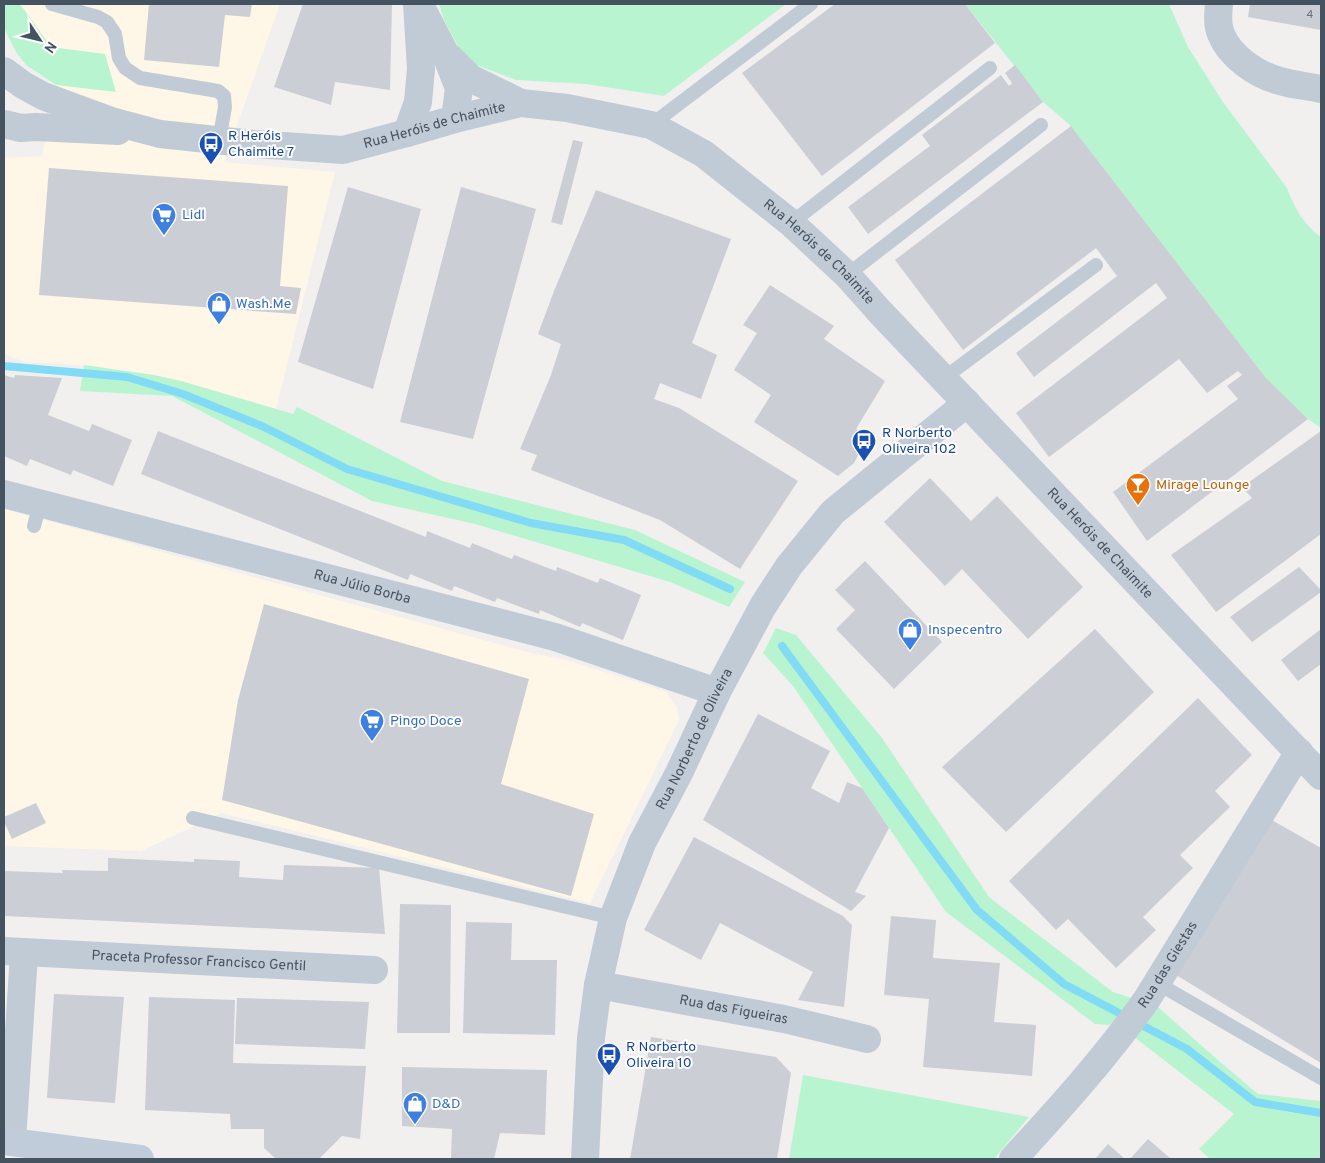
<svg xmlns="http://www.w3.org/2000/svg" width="1325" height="1163" viewBox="0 0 1325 1163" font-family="Overpass,sans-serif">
<rect width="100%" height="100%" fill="#f2efef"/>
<!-- commercial -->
<g fill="#fef7e7">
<path d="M4,4H280L224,162L335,172L276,409L181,381L154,375L84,365L25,362L4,354V158L42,156L56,85L26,65L16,52L4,27Z"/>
<path d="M4,509L535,654L563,659L649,686L666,692L677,708L679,720L590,903L222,813L141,851L4,846Z"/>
</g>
<!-- green -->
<g fill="#b9f4d1">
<path d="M4,4H19L23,8L51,47L105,54L116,92L56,85L26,65L16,52L5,30Z"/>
<path d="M439,4H786L664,96L586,84L516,80L474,64L459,48L444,20Z"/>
<path d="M965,4H1169L1188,47L1223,102L1287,188C1294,207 1304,225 1321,237V428L1308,419L1266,378L1071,126L1043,102Z"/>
<path d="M84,365L154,375L181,381L293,414L297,407L442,481L635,530L745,582L729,607L670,582L475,524L372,501L172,396L80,391Z"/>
<path d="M776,628L796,635L882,738L989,897L1113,992L1132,998L1110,1025L1095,1024L946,912L793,686L763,653Z"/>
<path d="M1158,1007L1219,1061L1258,1094L1321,1101V1159H1210L1199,1149L1234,1114L1134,1037Z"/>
<path d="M803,1075L1029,1117L994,1159H789Z"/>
</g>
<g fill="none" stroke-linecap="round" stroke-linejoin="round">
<!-- stream -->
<g stroke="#82dbf5" stroke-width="8">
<path d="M4,366L127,377L183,394L262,426L347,469L531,523L624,540L730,589"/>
<path d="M782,646L977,910L1064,984L1187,1049L1255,1102L1321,1113"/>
</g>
</g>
<!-- building -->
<g fill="#cbced4">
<path d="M149,4H252L250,17L225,15L219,67L144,60Z"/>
<path d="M303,4H392L390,90L335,82L331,105L274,87Z"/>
<path d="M835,4H965L995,43L822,176L742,73Z"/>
<path d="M1250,4H1321V30L1248,17Z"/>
<path d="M1015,65L1043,102L868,234L848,207L930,146L922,135L1001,75L1009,86L1012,83L1005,73Z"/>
<path d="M1071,126L1266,378L1308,419L1147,541L1113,492L1238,399L1227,386L1242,375L1238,371L1207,393L1179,359L1049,457L1016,413L1167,298L1156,283L1034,377L1016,353L1117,276L1096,248L963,350L895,260Z"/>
<path d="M573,140L583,142L562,225L551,222Z"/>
<path d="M49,168L288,186L280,286L301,288L296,314L39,295Z"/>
<path d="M348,187L421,209L373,389L298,362Z"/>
<path d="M461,187L536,209L473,439L400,422Z"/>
<path d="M596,190L731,239L692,343L717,355L701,399L660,383L654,399L679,408L798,481L740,569L660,520L531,470L537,455L520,449L551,375L561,344L538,334L554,291Z"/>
<path d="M770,285L834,326L824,339L885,381L856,429L868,437L854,463L838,476L754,422L771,395L734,370L757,333L743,325Z"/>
<path d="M4,375L14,378L15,375L62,378L48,415L89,431L92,424L132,440L113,486L73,470L71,475L30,459L27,466L4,456Z"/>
<path d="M158,431L426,537L427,531L470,548L472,543L512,559L514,555L556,571L557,567L598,583L600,578L641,595L623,640L582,623L580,627L540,610L539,614L497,598L495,602L454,586L452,591L410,574L408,580L141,474Z"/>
<path d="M1321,431V534L1216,612L1171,555L1252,498L1242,487Z"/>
<path d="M930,478L971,521L997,496L1083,587L1028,639L962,569L945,586L884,522Z"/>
<path d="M865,561L942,642L894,689L836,629L855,610L835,590Z"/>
<path d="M1299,567L1321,590V592L1252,642L1230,617Z"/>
<path d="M264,604L529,679L501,784L594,814L571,896L222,800L238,700Z"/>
<path d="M1095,629L1154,692L1006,832L942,767Z"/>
<path d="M1321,629V664L1298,681L1281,660Z"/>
<path d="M1198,698L1252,755L1215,791L1230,807L1180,855L1193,868L1143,917L1156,930L1116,968L1068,919L1056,930L1009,881Z"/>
<path d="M758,714L830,751L811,788L839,803L847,782L862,788L889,828L855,892L866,896L851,911L703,820Z"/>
<path d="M36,803L46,823L12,839L4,822V817Z"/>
<path d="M1270,819L1321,848V1063L1176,975Z"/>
<path d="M694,837L843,916L852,925L844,1007L798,1000L813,972L720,923L701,960L644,930Z"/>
<path d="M108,858L194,862V859L240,861L239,877L283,880L284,865L379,868L385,934L4,916V871L63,873L62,870L108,871Z"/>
<path d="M400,904L451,905L450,1033H397Z"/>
<path d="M891,916L936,920L933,958L1000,963L994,1022L1036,1025L1032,1076L923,1067L929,999L884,995Z"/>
<path d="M466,922L512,923L511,960H557L555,1035L463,1033Z"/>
<path d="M54,994L124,997L115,1103L47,1098Z"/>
<path d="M149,997L235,1000L233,1063L366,1066L360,1139L342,1136L319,1159H276L264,1148V1129H231L230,1114L145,1110Z"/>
<path d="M237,998L369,1002L365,1049L235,1044Z"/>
<path d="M651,1037L776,1057L791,1073L777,1159H630Z"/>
<path d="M402,1067L547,1070L545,1135L500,1133L494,1159H451L452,1129L402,1126Z"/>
<path d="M1148,1139L1171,1159H1130Z"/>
<path d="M1108,1144L1125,1159H1095Z"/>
</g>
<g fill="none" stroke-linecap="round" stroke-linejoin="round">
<!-- lane -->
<g stroke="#c1cbd6" stroke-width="14">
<path d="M52,4L98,17L107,22L115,34L119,58L125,68L140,78L218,91L224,96L225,107L219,141"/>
<path d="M651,125L811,4"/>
<path d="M791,223L990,68"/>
<path d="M847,275L1041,125"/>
<path d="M944,378L1096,265"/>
<path d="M34,526L40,503"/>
<path d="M193,818L613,918"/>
<path d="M1157,983L1321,1078"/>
</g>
<!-- street -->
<g stroke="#c1cbd6" stroke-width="28">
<path d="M1219,4C1218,14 1217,25 1221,34C1230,57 1257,75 1280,81C1293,85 1308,86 1321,89"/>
<path d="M421,7L446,55L459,88L455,119"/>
<path d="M449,57L470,78L521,103"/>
<path id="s1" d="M4,71L23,85L43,96L111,121L160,134L253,144L343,150L407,133L455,119L521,103L567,108L651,125L704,154L791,223L847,275L880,312L1321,776"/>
<path d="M4,124L21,128L36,127L118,131"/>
<path d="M407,133L418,102L421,69L417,4"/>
<path id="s2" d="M4,494L555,637L717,692"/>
<path id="s3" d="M4,951L374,970"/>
<path id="s4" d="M598,985L784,1019L867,1039"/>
<path d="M12,1141L24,954"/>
<path id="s5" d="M585,1159L591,1038L598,985L613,918L642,843L679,773L717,692L763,606L789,566L833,512L967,403"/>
<path id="s6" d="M1013,1159C1060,1108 1107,1056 1147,999L1299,752"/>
</g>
<!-- secondary -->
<path stroke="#c0ccda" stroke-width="28" d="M4,1141L140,1159"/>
</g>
<!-- icons -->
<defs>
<symbol id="bus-pin" viewBox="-11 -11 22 30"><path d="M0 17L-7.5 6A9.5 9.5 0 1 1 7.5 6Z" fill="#1a4fb4" stroke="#fff"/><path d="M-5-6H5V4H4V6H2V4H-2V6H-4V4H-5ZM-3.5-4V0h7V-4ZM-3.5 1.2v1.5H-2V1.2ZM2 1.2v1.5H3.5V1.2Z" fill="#fff"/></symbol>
<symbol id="supermarket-pin" viewBox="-11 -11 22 30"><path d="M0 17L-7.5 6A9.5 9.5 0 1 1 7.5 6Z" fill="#3f7fe0" stroke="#fff"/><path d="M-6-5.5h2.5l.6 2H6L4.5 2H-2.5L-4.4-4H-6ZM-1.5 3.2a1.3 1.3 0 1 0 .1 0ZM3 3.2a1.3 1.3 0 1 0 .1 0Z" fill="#fff"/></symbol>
<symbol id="shop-pin" viewBox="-11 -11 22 30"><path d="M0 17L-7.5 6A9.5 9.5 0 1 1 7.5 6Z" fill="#3f7fe0" stroke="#fff"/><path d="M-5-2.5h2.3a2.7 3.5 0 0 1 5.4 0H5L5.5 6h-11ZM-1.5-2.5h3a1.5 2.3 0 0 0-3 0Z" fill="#fff"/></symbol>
<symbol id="bar-pin" viewBox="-11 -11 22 30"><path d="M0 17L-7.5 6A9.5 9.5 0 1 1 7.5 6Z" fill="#e8710a" stroke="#fff"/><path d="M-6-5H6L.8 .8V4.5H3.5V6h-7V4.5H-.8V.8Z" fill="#fff"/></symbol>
</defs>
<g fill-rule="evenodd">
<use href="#bus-pin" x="197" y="130" width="28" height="38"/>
<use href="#supermarket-pin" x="150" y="201" width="28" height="38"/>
<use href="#shop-pin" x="205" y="290" width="28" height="38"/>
<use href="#bus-pin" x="850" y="427" width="28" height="38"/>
<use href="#bar-pin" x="1124" y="471" width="28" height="38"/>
<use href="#shop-pin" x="896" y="616" width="28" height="38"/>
<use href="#supermarket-pin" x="358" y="707" width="28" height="38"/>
<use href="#bus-pin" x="595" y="1041" width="28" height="38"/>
<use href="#shop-pin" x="401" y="1090" width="28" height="38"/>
</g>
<g text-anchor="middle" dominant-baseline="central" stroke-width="4" stroke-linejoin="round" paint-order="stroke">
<!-- number labels -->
<g font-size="11" fill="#66717c">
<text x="1310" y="15">4</text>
</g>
<!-- street labels -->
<g font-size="14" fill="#45525f" stroke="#fff">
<text stroke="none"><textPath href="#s1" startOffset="448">Rua Heróis de Chaimite</textPath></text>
<text stroke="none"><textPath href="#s1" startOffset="881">Rua Heróis de Chaimite</textPath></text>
<text stroke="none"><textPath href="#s1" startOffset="1286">Rua Heróis de Chaimite</textPath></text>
<text stroke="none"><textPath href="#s2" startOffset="370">Rua Júlio Borba</textPath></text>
<text stroke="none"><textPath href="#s5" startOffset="440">Rua Norberto de Oliveira</textPath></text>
<text stroke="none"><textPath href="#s3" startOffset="195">Praceta Professor Francisco Gentil</textPath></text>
<text stroke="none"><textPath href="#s6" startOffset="249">Rua das Giestas</textPath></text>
<text stroke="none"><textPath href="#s4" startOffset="138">Rua das Figueiras</textPath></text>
</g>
<!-- transit labels -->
<g font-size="14" fill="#164399" stroke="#fff" text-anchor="start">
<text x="228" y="136">R Heróis<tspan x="228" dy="16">Chaimite 7</tspan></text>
<text x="882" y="433">R Norberto<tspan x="882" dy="16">Oliveira 102</tspan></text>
<text x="626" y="1047">R Norberto<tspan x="626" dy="16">Oliveira 10</tspan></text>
</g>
<!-- shop labels -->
<g font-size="14" fill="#366cbe" stroke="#fff" text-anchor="start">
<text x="182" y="215">Lidl</text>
<text x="236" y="304">Wash.Me</text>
<text x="928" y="630">Inspecentro</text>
<text x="390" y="721">Pingo Doce</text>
<text x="432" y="1104">D&amp;D</text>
</g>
<!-- food labels -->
<g font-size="14" fill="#c56008" stroke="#fff" text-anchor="start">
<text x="1156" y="485">Mirage Lounge</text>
</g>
</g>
<!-- border -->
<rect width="1325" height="1163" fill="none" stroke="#45525f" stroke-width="10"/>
<!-- north arrow -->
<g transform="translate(40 40) rotate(125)" stroke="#ffffff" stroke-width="4" paint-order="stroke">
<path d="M0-4L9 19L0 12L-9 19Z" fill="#45525f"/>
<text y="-8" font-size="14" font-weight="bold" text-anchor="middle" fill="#45525f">N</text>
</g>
</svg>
